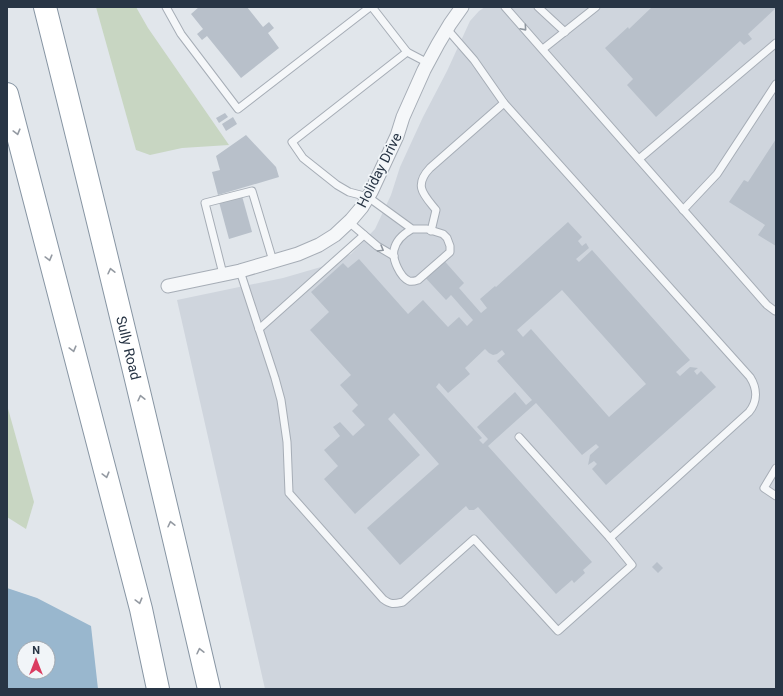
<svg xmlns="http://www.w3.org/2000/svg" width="783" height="696" viewBox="0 0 783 696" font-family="Roboto,sans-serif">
<rect width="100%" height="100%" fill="#e1e6eb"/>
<!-- built -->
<path fill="#cfd5dd" d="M485,7H776V689H265L177,300L283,278L321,267L351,254L375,229L391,195L400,167L423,117L447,71L470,21L479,11Z"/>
<!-- green -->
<g fill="#c8d6c2">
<path d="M96,7H136L148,28L229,145L182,148L150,155L136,150Z"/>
<path d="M7,405L34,502L26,529L7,517Z"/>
</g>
<!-- water -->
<path fill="#99b7ce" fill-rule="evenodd" d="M7,588L37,598L91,626L98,689H7ZM24,648H48V672H24Z"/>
<!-- building -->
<g fill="#b8c0ca" fill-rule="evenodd">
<path d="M199,7H247L263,27L269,22L274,28L268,33L279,48L241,78L207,36L202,40L197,34L203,29L191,14Z"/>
<path d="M652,7H776V8L748,34L752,39L744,45L740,41L656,117L627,85L633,79L605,48L628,27L629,29Z"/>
<path d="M225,113L228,117L219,123L216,118Z"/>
<path d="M233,117L237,124L226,131L222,124Z"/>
<path d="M246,135L276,167L279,177L218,195L212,172L220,170L216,156Z"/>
<path d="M776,139V246L758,235L765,225L729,202L744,180L748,182Z"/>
<path d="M242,196L252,232L229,239L219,202Z"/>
<path d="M568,222L582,237L578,241L582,246L586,243L589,248L576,259L579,262L592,250L690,360L676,372L680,376L690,367L698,368L694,371L697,375L701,371L716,387L606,485L592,469L597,464L594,461L588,465L590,455L599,447L596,444L582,455L536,403L488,446L592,562L583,570L585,573L574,583L572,580L556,594L478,507L474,510H469L466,506L400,565L367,528L439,464L394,413L388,419L420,455L355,514L324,479L338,466L324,450L340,436L333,427L340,422L353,436L365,425L352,411L358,405L340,385L351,375L310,330L329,312L311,292L343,263L348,268L359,259L408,314L423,300L448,327L459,317L467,326L473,320L451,295L446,300L421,273L440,256L464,283L459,288L481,313L487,308L480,299L495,286L496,287ZM562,290L646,384L609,417L531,329L523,337L517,330ZM485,349L489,353L493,355L497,354L502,350L505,354L497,361L532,400L526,405L515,392L477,427L488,439L483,444L479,440L482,438L436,387L439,383L448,393L470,374L465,368Z"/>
<path d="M657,562L663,568L658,573L652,567Z"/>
</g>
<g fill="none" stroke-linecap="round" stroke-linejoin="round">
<defs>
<g id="lane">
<path d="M166,7L181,34L238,109L370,7"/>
<path d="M372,7L407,52L428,63"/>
<path d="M505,7L767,305L775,311H776"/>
<path d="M538,7L565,32"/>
<path d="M447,29L474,60L504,103"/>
<path d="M543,49L596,7"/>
<path d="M407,52L292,142L303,158L337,185L349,192L368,197L412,229H427L443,234L447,238L450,246V252L418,280C415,281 412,282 409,281C400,277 392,259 394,250C396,240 403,234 412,229"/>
<path d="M639,159L776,43"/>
<path d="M683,210L717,174L776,84"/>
<path d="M349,222L377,246L394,256"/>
<path d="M431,231L436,210C424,195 413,186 430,168L504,103L750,377C757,388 758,401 749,412L610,538L519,437"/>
<path d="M240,271L275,378L281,400L287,442L289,493L383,599C391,605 394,604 403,602L474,539L558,631L632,565L610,538"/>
<path d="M223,274L205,203L252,191L273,261"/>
<path d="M259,329L364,235"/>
<path d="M776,468L764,488L776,496"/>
</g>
<path id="street" d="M168,286L240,271L298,254L319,245L335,235L351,220L362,207L371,192L397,136L403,117L424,70L438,44L450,24L462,7"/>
<g id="highway">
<path id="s1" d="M45,7C102,234 156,461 209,689"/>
<path d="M7,94L141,609L158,689"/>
</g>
</defs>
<!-- lane casing -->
<use href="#lane" stroke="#a6adb6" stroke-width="9"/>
<!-- street casing -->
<use href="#street" stroke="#a6adb6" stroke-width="15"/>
<!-- highway casing -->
<use href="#highway" stroke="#8795a3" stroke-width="24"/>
<!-- lane -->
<use href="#lane" stroke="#f5f7f9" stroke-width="7"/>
<!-- street -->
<use href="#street" stroke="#f5f7f9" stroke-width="13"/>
<!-- highway -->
<use href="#highway" stroke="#fff" stroke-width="22"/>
</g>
<!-- one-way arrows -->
<defs><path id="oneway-chevron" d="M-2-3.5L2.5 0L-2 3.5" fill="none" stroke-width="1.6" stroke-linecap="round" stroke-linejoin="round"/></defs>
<g stroke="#8e969f">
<use href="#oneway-chevron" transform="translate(524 28) rotate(49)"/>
<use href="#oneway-chevron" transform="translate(381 249) rotate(30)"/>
</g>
<g stroke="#949aa2">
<use href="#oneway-chevron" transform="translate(17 132) rotate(75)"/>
<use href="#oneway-chevron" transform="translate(49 258) rotate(75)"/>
<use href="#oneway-chevron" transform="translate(111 271) rotate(-103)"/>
<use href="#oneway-chevron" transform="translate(73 349) rotate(75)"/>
<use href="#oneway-chevron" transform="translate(141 398) rotate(-103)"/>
<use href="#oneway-chevron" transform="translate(106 475) rotate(75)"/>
<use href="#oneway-chevron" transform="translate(171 524) rotate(-103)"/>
<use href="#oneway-chevron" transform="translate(139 601) rotate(75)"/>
<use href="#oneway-chevron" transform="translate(200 651) rotate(-103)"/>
</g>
<g text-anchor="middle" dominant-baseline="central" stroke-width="3.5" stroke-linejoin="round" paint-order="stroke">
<!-- street labels -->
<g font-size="14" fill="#283545" stroke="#f1f5f8">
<text transform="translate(379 170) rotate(-63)">Holiday Drive</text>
<text stroke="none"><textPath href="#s1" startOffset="351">Sully Road</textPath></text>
</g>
</g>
<!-- border -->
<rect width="783" height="696" fill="none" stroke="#283545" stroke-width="16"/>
<!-- north arrow -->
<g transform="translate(36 660)"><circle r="19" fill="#f1f5f8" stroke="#a1a8b0"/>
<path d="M0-3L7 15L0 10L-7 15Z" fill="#db3c60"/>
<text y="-6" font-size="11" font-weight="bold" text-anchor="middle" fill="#283545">N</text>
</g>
</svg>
